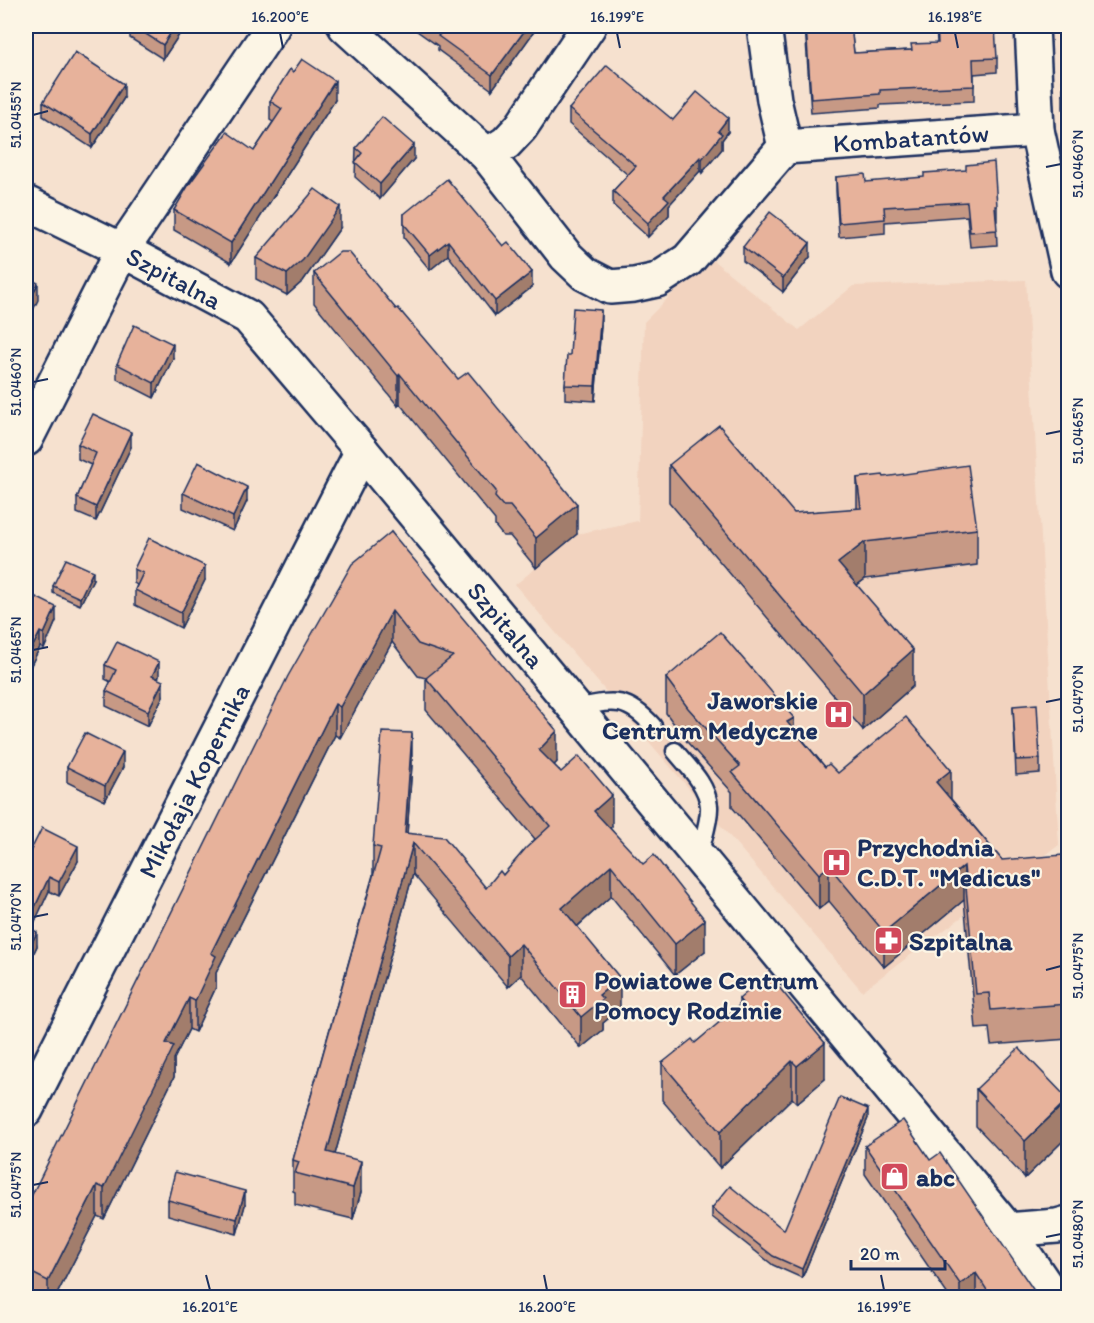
<svg xmlns="http://www.w3.org/2000/svg" width="1094" height="1323" viewBox="0 0 1094 1323" font-family="Itim,sans-serif">
<rect width="100%" height="100%" fill="#f6e1cf"/>
<filter id="ink" filterUnits="userSpaceOnUse"><feTurbulence type="fractalNoise" baseFrequency=".0167" numOctaves="2"/><feDisplacementMap in="SourceGraphic" scale="12" xChannelSelector="R" yChannelSelector="G"/><feConvolveMatrix kernelMatrix="1 2 1 2 8 2 1 2 1" color-interpolation-filters="sRGB"/></filter>
<g filter="url(#ink)">
<!-- built -->
<path fill="#f2d3bf" d="M709,257L799,330L853,286L1026,280L1059,845L862,991L515,585L577,534L638,521L644,322Z"/>
<g fill="none" stroke-linecap="round" stroke-linejoin="round">
<defs>
<g id="service">
<path d="M575,708C612,701 625,695 653,726"/>
<path d="M675,751C688,767 707,784 709,806C710,821 702,841 699,856"/>
</g>
<g id="minor">
<path d="M345,26L487,155L566,256L585,274L610,287L634,285L657,280L688,260L785,147L1037,130"/>
<path d="M764,26L774,100L785,147"/>
<path d="M1032,26L1037,130L1068,271"/>
<path d="M487,155L506,143L521,127L589,26"/>
<path d="M26,439L122,250L273,26"/>
<path d="M26,1110L362,451"/>
<path d="M1008,1230L1057,1226L1068,1223"/>
</g>
<path id="tertiary" d="M26,203L122,250L248,317L362,451L1008,1230L1054,1298"/>
</defs>
<!-- service casing -->
<use href="#service" stroke="#1b2f5e" stroke-width="21"/>
<!-- minor casing -->
<use href="#minor" stroke="#1b2f5e" stroke-width="38"/>
<!-- tertiary casing -->
<use href="#tertiary" stroke="#1b2f5e" stroke-width="38"/>
<!-- service -->
<use href="#service" stroke="#fcf5e5" stroke-width="16"/>
<!-- minor -->
<use href="#minor" stroke="#fcf5e5" stroke-width="33"/>
<!-- tertiary -->
<use href="#tertiary" stroke="#fcf5e5" stroke-width="33"/>
</g>
<!-- wall -->
<g fill="#c79985" stroke="#1b2f5e" stroke-width="1.5">
<path d="M130,26H185L163,59L130,38Z"/>
<path d="M410,26H538L492,90L438,50V46Z"/>
<path d="M805,26H851L854,53L911,50L937,43L936,26H980V29L997,58V72L974,74V101L880,105V108L811,113Z"/>
<path d="M124,98L92,148L43,116V102Z"/>
<path d="M335,100L231,263L174,230V210L254,151L273,122L270,120V101Z"/>
<path d="M569,109L673,120L728,132L722,140V149L702,173L700,171L669,205V215L648,237L613,205V191L628,175L569,124Z"/>
<path d="M356,148L414,159L380,199L355,177Z"/>
<path d="M836,177L997,206V221H996L997,245L970,247L967,216L885,222V233L839,237L836,191Z"/>
<path d="M404,214L532,287L495,316L448,255L430,270L404,238Z"/>
<path d="M340,228L303,281L287,295L256,279V258Z"/>
<path d="M743,247L810,257L783,292L743,261Z"/>
<path d="M314,273L577,534L536,568L510,536H503L495,526V520L400,404L398,406L314,303Z"/>
<path d="M601,325L595,401L565,399V385L570,355Z"/>
<path d="M173,358L154,398L117,379V364Z"/>
<path d="M78,444L131,447L96,521L77,513V498L91,465L78,459Z"/>
<path d="M669,465L794,513L857,509V478L884,477L977,529V565L865,579L857,585L913,686L863,730L669,502Z"/>
<path d="M183,493L247,501L233,531L183,508Z"/>
<path d="M391,532L557,762L554,765L612,826L610,828L705,951L675,975L611,896L577,927L620,1009L603,1023V1030L581,1048L521,975L508,987L413,874L335,1154L361,1192L353,1219L295,1205V1192L293,1191V1160L373,875V846L412,764L407,833L486,888L503,875L535,839L426,710V678L418,676L392,642L340,738L335,735L216,973V987L195,1032L189,1029L174,1059V1077L104,1219L97,1216L55,1298H26V1207Z"/>
<path d="M134,569L205,580L181,628L135,605V590L137,585L134,583Z"/>
<path d="M93,579L80,605L53,593V586Z"/>
<path d="M26,592L56,621L44,649L40,647L29,669L26,667Z"/>
<path d="M105,665L159,676L158,679L163,696L148,726L106,706V691L111,682L105,679Z"/>
<path d="M666,678L794,729L825,767L838,773L951,799L1002,860L1068,924V1039L991,1045L989,1028L976,1029L964,900L884,967L829,901L819,909L732,807V792L688,743L666,713Z"/>
<path d="M1013,706L1040,759V773L1016,775Z"/>
<path d="M67,767H123L105,801L67,782Z"/>
<path d="M26,860L78,861L59,896L49,891L31,929L37,946L26,969Z"/>
<path d="M739,999L825,1079L797,1103L792,1098L720,1168L662,1100V1063L695,1043L739,1007Z"/>
<path d="M976,1089L1068,1099V1136L1025,1178L976,1126Z"/>
<path d="M868,1118L802,1278L773,1265L712,1217V1208L784,1230Z"/>
<path d="M865,1146L930,1160L1039,1298H950L865,1174Z"/>
<path d="M168,1200L245,1205L237,1234L168,1215Z"/>
</g>
<!-- shaded-wall -->
<g fill="#a27d6c" stroke="#1b2f5e" stroke-width="1.5">
<path d="M175,26H185L163,59V45Z"/>
<path d="M528,26H538L492,90V75Z"/>
<path d="M335,81V100L231,263V243Z"/>
<path d="M124,84V98L92,148V134Z"/>
<path d="M1068,85V99L1063,108V94Z"/>
<path d="M728,118V132L722,140V149L702,173V159L718,131Z"/>
<path d="M414,145V159L380,199V184Z"/>
<path d="M700,157V171L669,205V215L648,237V223L664,196Z"/>
<path d="M340,207V228L303,281L287,295V274Z"/>
<path d="M448,241V255L430,270V255Z"/>
<path d="M810,243V257L783,292V278Z"/>
<path d="M532,272V287L495,316V301Z"/>
<path d="M38,283V300L26,324V308Z"/>
<path d="M601,310V325L595,401V386Z"/>
<path d="M173,344V358L154,398V383Z"/>
<path d="M30,353V370L26,379V363Z"/>
<path d="M400,374V404L398,406V376Z"/>
<path d="M131,432V447L96,521V507Z"/>
<path d="M247,487V501L233,531V517Z"/>
<path d="M577,504V534L536,568V538Z"/>
<path d="M865,542V579L838,599V563Z"/>
<path d="M205,566V580L181,628V613Z"/>
<path d="M93,571V579L80,605V598Z"/>
<path d="M56,607V621L44,649V634Z"/>
<path d="M392,611V642L340,738V707Z"/>
<path d="M40,632V647L29,669V654Z"/>
<path d="M913,650V686L863,730V694Z"/>
<path d="M159,662V676L152,691V676Z"/>
<path d="M163,681V696L148,726V711Z"/>
<path d="M335,704V735L216,973V987L195,1032V1001L211,953Z"/>
<path d="M794,718V752L787,722Z"/>
<path d="M557,731V762L539,781V750Z"/>
<path d="M412,733V764L405,864V833Z"/>
<path d="M123,752V767L105,801V786Z"/>
<path d="M951,770V805L936,782Z"/>
<path d="M612,795V826L594,842V811Z"/>
<path d="M413,843V874L327,1183V1152Z"/>
<path d="M78,846V861L59,896V882Z"/>
<path d="M611,865V896L562,940V908Z"/>
<path d="M829,866V901L819,909V874Z"/>
<path d="M964,866V900L884,967V932Z"/>
<path d="M49,877V891L26,941V926Z"/>
<path d="M705,920V951L675,975V944Z"/>
<path d="M37,932V946L26,969V955Z"/>
<path d="M521,944V975L508,987V956Z"/>
<path d="M620,978V1009L603,1023V1030L581,1048V1017L599,995Z"/>
<path d="M189,998V1029L174,1059V1077L104,1219V1188L166,1043Z"/>
<path d="M825,1043V1079L797,1103V1066Z"/>
<path d="M792,1061V1098L720,1168V1132Z"/>
<path d="M1068,1100V1136L1025,1178V1141Z"/>
<path d="M868,1109V1118L802,1278V1269Z"/>
<path d="M361,1161V1192L353,1219V1188Z"/>
<path d="M97,1185V1216L55,1298H48V1281Z"/>
<path d="M245,1191V1205L237,1234V1219Z"/>
<path d="M976,1273V1298H960V1284Z"/>
</g>
<!-- building -->
<g fill="#e7b29b" stroke="#1b2f5e" stroke-width="1.5">
<path d="M133,26H175L163,45Z"/>
<path d="M430,26H528L492,75L438,36L441,33Z"/>
<path d="M806,26H851L854,53L912,50L911,44L938,43L937,26H980V29L995,28L997,58L973,59L974,86L880,90V94L811,99Z"/>
<path d="M1061,26H1068V85L1063,94Z"/>
<path d="M75,52L124,84L92,134L43,102Z"/>
<path d="M302,59L335,81L231,243L174,210L188,186L227,132L254,151L282,109L270,101L290,69L293,72Z"/>
<path d="M607,65L673,120L697,92L728,118L718,131L722,134L702,159L700,157L664,196L669,200L648,223L613,191L636,166L569,109Z"/>
<path d="M382,117L414,145L380,184L355,162L362,153L356,148Z"/>
<path d="M994,162L997,206H995L997,230L970,232L967,202L884,207L885,219L839,223L836,177L865,174L866,182L924,177V173L966,170V165Z"/>
<path d="M447,179L503,246L508,242L532,272L495,301L448,241L430,255L404,224V214Z"/>
<path d="M315,189L340,207L303,260L287,274L256,258Z"/>
<path d="M770,212L810,243L783,278L743,247Z"/>
<path d="M340,252H349L396,309L398,308L458,379L468,372L577,504L536,538L510,506H503L495,497L496,491L400,374L398,376L314,273Z"/>
<path d="M26,277L38,283L26,308Z"/>
<path d="M573,308L601,310L595,386L565,385L567,355H570Z"/>
<path d="M134,325L173,344L154,383L117,364Z"/>
<path d="M26,351L30,353L26,363Z"/>
<path d="M93,414L131,432L96,507L77,498L96,453L78,444Z"/>
<path d="M719,425L794,513L861,508L857,478L883,475L884,477L968,465L977,529L865,542L838,563L913,650L863,694L669,465Z"/>
<path d="M198,462L247,487L233,517L183,493Z"/>
<path d="M391,532L557,731L539,750L561,772L579,756L612,795L594,811L643,864L654,855L705,920L675,944L611,865L562,908L620,978L599,995L603,999L581,1017L521,944L508,956L413,843L327,1152L361,1161L353,1188L295,1173L299,1162L293,1160L381,848L373,846L382,732L412,733L405,833L444,837L486,888L500,871L503,875L526,848L550,826L426,678L453,656L418,644L392,611L340,707L335,704L211,953L216,956L195,1001L189,998L166,1043L174,1046L104,1188L97,1185L48,1281L26,1270V1207L288,676L352,564Z"/>
<path d="M149,538L205,566L181,613L135,590L143,573L134,569Z"/>
<path d="M66,559L93,571L80,598L53,586Z"/>
<path d="M26,592L56,607L44,634L40,632L29,654L26,652Z"/>
<path d="M720,632L794,718L787,722L825,767L829,764L838,773L906,717L951,770L936,782L1002,860L1063,855L1068,924V1004L991,1010L989,993L976,994L964,866L884,932L829,866L819,874L732,772L740,766L688,708L666,678Z"/>
<path d="M117,642L159,662L152,676L163,681L148,711L106,691L116,670L105,665Z"/>
<path d="M1037,704L1040,759L1016,760L1013,706Z"/>
<path d="M85,733L123,752L105,786L67,767Z"/>
<path d="M42,828L78,846L59,882L49,877L26,926V860Z"/>
<path d="M26,926L37,932L26,955Z"/>
<path d="M768,974L825,1043L797,1066L792,1061L720,1132L662,1063L692,1039L695,1043L742,1003L739,999Z"/>
<path d="M1019,1048L1068,1099L1025,1141L976,1089Z"/>
<path d="M840,1097L868,1109L802,1269L773,1256L712,1208L730,1186L784,1230Z"/>
<path d="M903,1120L930,1160L940,1153L1039,1298H992L976,1273L960,1284L865,1146Z"/>
<path d="M175,1172L245,1191L237,1219L168,1200Z"/>
</g>
</g>
<!-- ticks -->
<path fill="none" stroke="#1b2f5e" stroke-width="2" d="M280,33L283,48M617,33L620,48M955,33L958,48M33,115L48,111M1046,167L1061,164M33,382L48,379M1046,434L1061,431M33,650L48,647M1046,702L1061,699M33,917L48,914M1046,970L1061,966M33,1185L48,1182M1046,1237L1061,1234M206,1275L210,1290M544,1275L547,1290M881,1275L884,1290"/>
<!-- icons -->
<defs>
<symbol id="hospital-square" viewBox="-11 -11 22 22"><rect x="-9" y="-9" width="18" height="18" rx="4" fill="#d1495b" stroke="#fcf5e5"/><path d="M-5-5h3v3.5h4V-5h3V5h-3V1.5h-4V5h-3Z" fill="#fff"/></symbol>
<symbol id="pharmacy-square" viewBox="-11 -11 22 22"><rect x="-9" y="-9" width="18" height="18" rx="4" fill="#d1495b" stroke="#fcf5e5"/><path d="M-2-6h4v4h4v4h-4v4h-4v-4h-4v-4h4Z" fill="#fff"/></symbol>
<symbol id="building-square" viewBox="-11 -11 22 22"><rect x="-9" y="-9" width="18" height="18" rx="4" fill="#d1495b" stroke="#fcf5e5"/><path d="M-4-6H4V6H1V3H-1V6H-4ZM-2.5-4.3h1.7v1.8h-1.7ZM.8-4.3h1.7v1.8H.8ZM-2.5-1h1.7V.8h-1.7ZM.8-1h1.7V.8H.8Z" fill="#fff"/></symbol>
<symbol id="shop-square" viewBox="-11 -11 22 22"><rect x="-9" y="-9" width="18" height="18" rx="4" fill="#d1495b" stroke="#fcf5e5"/><path d="M-5-2.5h2.3a2.7 3.5 0 0 1 5.4 0H5L5.5 6h-11ZM-1.5-2.5h3a1.5 2.3 0 0 0-3 0Z" fill="#fff"/></symbol>
</defs>
<g fill-rule="evenodd">
<use href="#hospital-square" x="822" y="698" width="33" height="33"/>
<use href="#hospital-square" x="820" y="846" width="33" height="33"/>
<use href="#pharmacy-square" x="872" y="924" width="33" height="33"/>
<use href="#building-square" x="556" y="978" width="33" height="33"/>
<use href="#shop-square" x="878" y="1160" width="33" height="33"/>
</g>
<g text-anchor="middle" dominant-baseline="central" stroke-width="4.5" stroke-linejoin="round" paint-order="stroke">
<!-- street labels -->
<g font-size="26" fill="#1b2f5e" stroke="#fcf5e5">
<text transform="translate(911 138) rotate(-4)">Kombatantów</text>
<text transform="translate(174 278) rotate(28)">Szpitalna</text>
<text transform="translate(506 625) rotate(50)">Szpitalna</text>
<text transform="translate(194 781) rotate(-63)">Mikołaja Kopernika</text>
</g>
<!-- poi labels -->
<g font-size="26" font-weight="bold" fill="#1b2f5e" stroke="#fcf5e5" text-anchor="start">
<text x="818" y="700" text-anchor="end">Jaworskie<tspan x="818" dy="30">Centrum Medyczne</tspan></text>
<text x="857" y="847">Przychodnia<tspan x="857" dy="30">C.D.T. "Medicus"</tspan></text>
<text x="909" y="941">Szpitalna</text>
<text x="594" y="980">Powiatowe Centrum<tspan x="594" dy="30">Pomocy Rodzinie</tspan></text>
<text x="916" y="1177">abc</text>
</g>
</g>
<!-- margin -->
<rect width="1094" height="1323" fill="none" stroke="#fcf5e5" stroke-width="66"/>
<!-- scale -->
<path d="M851 1260v9h94v-9" fill="none" stroke="#1b2f5e" stroke-width="3"/>
<text x="860" y="1260" font-size="18" fill="#1b2f5e" stroke="#fcf5e5" stroke-width="4.5" paint-order="stroke">20 m</text>
<rect x="33" y="33" width="1028" height="1257" fill="none" stroke="#1b2f5e" stroke-width="2"/>
<g font-size="15" text-anchor="middle" fill="#1b2f5e">
<text x="280" y="22">16.200°E</text>
<text x="617" y="22">16.199°E</text>
<text x="955" y="22">16.198°E</text>
<text transform="translate(16 115) rotate(-90)" y="5">51.0455°N</text>
<text transform="translate(1078 164) rotate(-90)" y="5">51.0460°N</text>
<text transform="translate(16 382) rotate(-90)" y="5">51.0460°N</text>
<text transform="translate(1078 431) rotate(-90)" y="5">51.0465°N</text>
<text transform="translate(16 650) rotate(-90)" y="5">51.0465°N</text>
<text transform="translate(1078 699) rotate(-90)" y="5">51.0470°N</text>
<text transform="translate(16 917) rotate(-90)" y="5">51.0470°N</text>
<text transform="translate(1078 966) rotate(-90)" y="5">51.0475°N</text>
<text transform="translate(16 1185) rotate(-90)" y="5">51.0475°N</text>
<text transform="translate(1078 1234) rotate(-90)" y="5">51.0480°N</text>
<text x="210" y="1312">16.201°E</text>
<text x="547" y="1312">16.200°E</text>
<text x="884" y="1312">16.199°E</text>
</g>
</svg>
